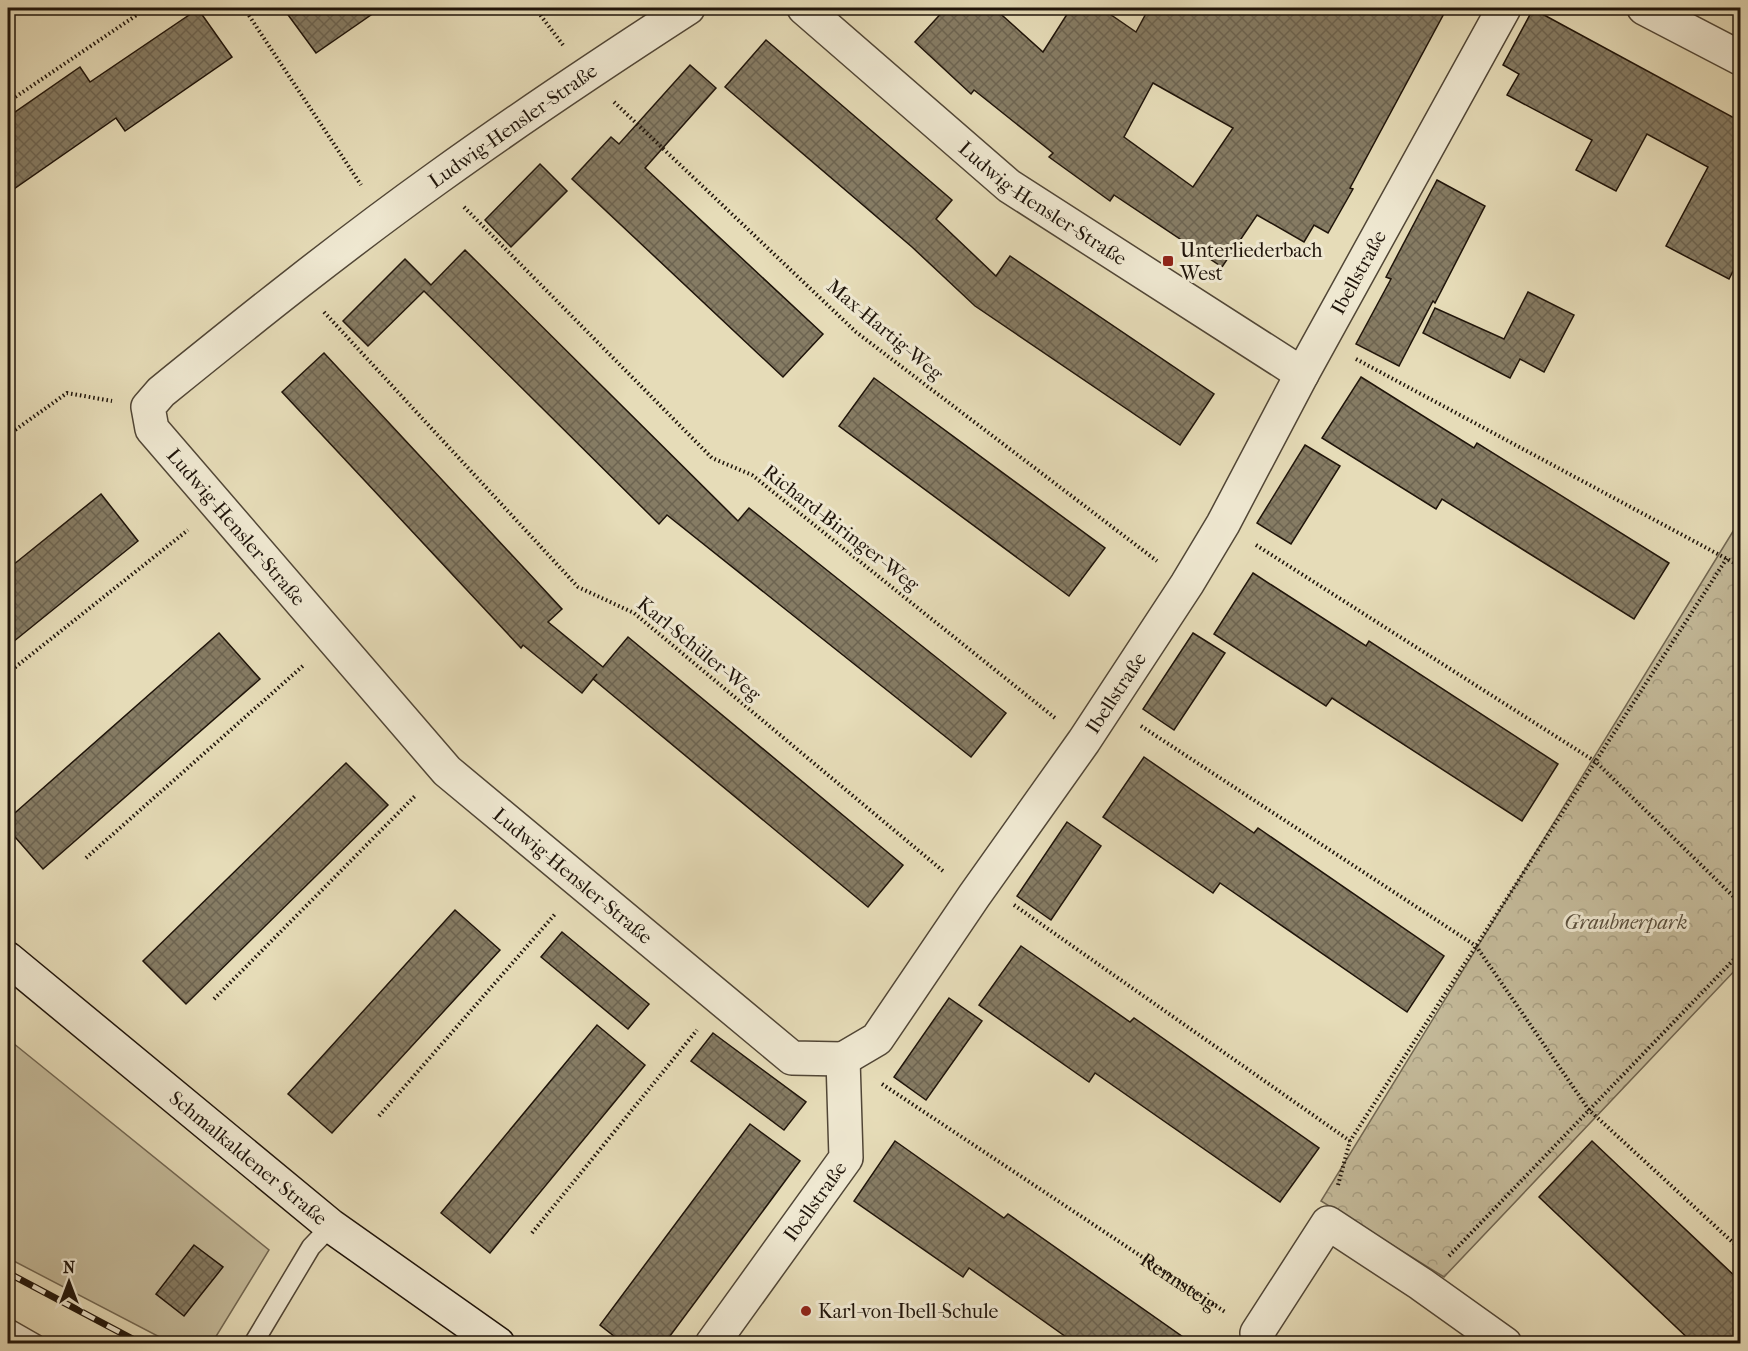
<svg xmlns="http://www.w3.org/2000/svg" width="1748" height="1351" viewBox="0 0 1748 1351" font-family="'IM FELL French Canon',serif">
<defs>
<pattern id="park-crowns" width="20" height="18" patternUnits="userSpaceOnUse" patternTransform="scale(1.5)"><rect width="20" height="18" fill="#c4ba9a"/><path d="M2 6a3 3 0 1 1 6 0M12 15a3 3 0 1 1 6 0" fill="none" stroke="#a89f83"/></pattern>
<pattern id="building-cross-hatch" width="8" height="8" patternUnits="userSpaceOnUse" patternTransform="scale(1.5)"><rect width="8" height="8" fill="#867c64"/><path d="M0 0l8 8M0 8l8-8" fill="none" stroke="#6d6451"/></pattern>
</defs>
<rect width="100%" height="100%" fill="#e6dcb8"/>
<filter id="stains"><feTurbulence type="fractalNoise" baseFrequency=".00333" numOctaves="4"/><feColorMatrix values="0 0 0 0 .2 0 0 0 0 .09 0 0 0 0 .02 0 0 0 .5 -.17"/></filter>
<radialGradient id="worn" r=".72"><stop offset=".6" stop-color="#630" stop-opacity="0"/><stop offset="1" stop-color="#630" stop-opacity=".3"/></radialGradient>
<!-- park -->
<path fill="url(#park-crowns)" stroke="#726752" stroke-width="1.5" d="M1740,520V965L1444,1277L1321,1201Z"/>
<!-- garden -->
<path fill="#c4ba9a" stroke="#726752" stroke-width="1.5" d="M8,1039L269,1250L212,1343H171L8,1258Z"/>
<!-- building -->
<g fill="url(#building-cross-hatch)" stroke="#1f140a" stroke-width="1.5" fill-rule="evenodd">
<path d="M283,8H381L316,53Z"/>
<path d="M946,8H994L1043,52L1071,8H1101L1136,32L1149,8H1447L1350,188L1353,189L1328,233L1314,225L1304,242L1257,215L1222,267L1114,195L1110,201L1049,157L1053,153L974,90L971,94L915,42ZM1153,83L1233,128L1193,187L1124,137Z"/>
<path d="M198,9L232,57L125,131L116,118L8,193V117L80,67L90,82Z"/>
<path d="M1533,9L1734,118L1740,105V258L1729,279L1666,246L1708,167L1647,134L1616,191L1576,170L1592,140L1507,95L1519,74L1503,65Z"/>
<path d="M766,40L952,200L936,219L996,276L1010,256L1214,394L1180,445L975,306L912,247L725,87Z"/>
<path d="M690,65L716,88L645,168L823,334L783,377L572,179L611,137L619,144Z"/>
<path d="M540,164L567,191L511,247L485,220Z"/>
<path d="M1437,180L1485,206L1435,303L1433,301L1399,366L1356,344L1391,279L1386,277Z"/>
<path d="M465,250L738,521L749,508L1006,713L971,757L667,515L659,524L424,291L368,346L343,321L405,259L431,285Z"/>
<path d="M1528,292L1574,315L1544,372L1520,359L1510,378L1423,333L1435,308L1504,339Z"/>
<path d="M324,353L562,609L548,622L603,667L628,637L903,865L868,907L593,679L597,674L582,693L523,645L521,648L282,392Z"/>
<path d="M1361,377L1474,448L1477,443L1669,563L1634,619L1442,499L1436,509L1322,438Z"/>
<path d="M874,378L1105,548L1069,596L839,426Z"/>
<path d="M1305,445L1340,466L1291,544L1257,523Z"/>
<path d="M101,494L138,541L8,646V569Z"/>
<path d="M1253,573L1366,646L1369,641L1558,764L1522,821L1332,698L1326,706L1214,634Z"/>
<path d="M219,633L260,679L43,869L8,829V819Z"/>
<path d="M1193,633L1225,653L1174,730L1143,709Z"/>
<path d="M1144,757L1254,833L1258,828L1444,956L1407,1012L1220,883L1213,893L1103,817Z"/>
<path d="M346,763L388,805L186,1004L143,961Z"/>
<path d="M1067,822L1101,846L1051,920L1017,896Z"/>
<path d="M455,910L500,950L332,1133L288,1094Z"/>
<path d="M562,932L649,1004L628,1029L541,957Z"/>
<path d="M1021,946L1130,1022L1134,1018L1319,1148L1280,1202L1095,1073L1089,1082L979,1005Z"/>
<path d="M949,998L982,1021L926,1100L894,1077Z"/>
<path d="M597,1025L645,1065L490,1253L441,1213Z"/>
<path d="M713,1033L806,1102L784,1130L691,1061Z"/>
<path d="M750,1124L800,1161L664,1344H624L600,1325Z"/>
<path d="M895,1141L1004,1218L1008,1214L1193,1344H1076L969,1268L963,1277L854,1201Z"/>
<path d="M1592,1141L1740,1281V1344H1694L1539,1197Z"/>
<path d="M194,1245L223,1267L184,1316L156,1294Z"/>
</g>
<g fill="none" stroke-linecap="round" stroke-linejoin="round">
<defs>
<g id="lane">
<path d="M8,1328L36,1344"/>
<path d="M253,1344L311,1247L331,1226"/>
</g>
<g id="street">
<path id="s2" d="M688,8C603,63 519,119 437,178C342,246 251,319 161,392L148,407L152,429L447,771L792,1058L843,1059"/>
<path id="s3" d="M804,8L1009,186L1302,374"/>
<path d="M1644,8L1740,58"/>
<path id="s4" d="M843,1059L877,1039L974,896L1084,741L1187,584L1223,524L1302,374L1504,8"/>
<path d="M1257,1333L1328,1223L1421,1284L1505,1344"/>
<path id="s5" d="M712,1344L846,1158L843,1059"/>
</g>
<g id="secondary">
<path id="s6" d="M8,959L331,1226L498,1344"/>
</g>
</defs>
<!-- lane casing -->
<use href="#lane" stroke="#514636" stroke-width="21"/>
<!-- street casing -->
<use href="#street" stroke="#514636" stroke-width="36"/>
<!-- secondary casing -->
<use href="#secondary" stroke="#1f140a" stroke-width="36"/>
<!-- path -->
<g stroke="#1f140a" stroke-width="4" stroke-dasharray="1.5 3" stroke-linecap="butt">
<path d="M244,8L361,185"/>
<path d="M535,8L563,45"/>
<path d="M8,102L147,8"/>
<path d="M614,102L856,332L1157,561"/>
<path d="M464,207L712,458L752,475L1055,718"/>
<path d="M324,312L578,587L634,613L943,871"/>
<path d="M1356,359L1740,566"/>
<path d="M8,435L67,393L112,401"/>
<path d="M1256,545L1596,762L1740,903"/>
<path d="M8,673L188,530"/>
<path d="M1141,726L1476,946L1589,1110L1740,1249"/>
<path d="M86,858L304,665"/>
<path d="M1014,905L1350,1141"/>
<path d="M214,999L416,795"/>
<path id="s1" d="M882,1084L1225,1312"/>
<path d="M379,1116L556,913"/>
<path d="M1338,1185L1350,1141L1727,558"/>
<path d="M532,1233L697,1030"/>
<path d="M1449,1256L1740,953"/>
</g>
<!-- lane -->
<use href="#lane" stroke="#efe8d1" stroke-width="18"/>
<!-- street -->
<use href="#street" stroke="#efe8d1" stroke-width="33"/>
<!-- secondary -->
<use href="#secondary" stroke="#efe8d1" stroke-width="33"/>
<defs>
<path id="rail" d="M8,1273L142,1344"/>
</defs>
<!-- rail casing -->
<use href="#rail" stroke="#1f140a" stroke-width="7"/>
<!-- rail -->
<use href="#rail" stroke="#efe8d1" stroke-width="4.5" stroke-dasharray="14" stroke-linecap="butt"/>
</g>
<!-- markers -->
<g fill="#8f2418" stroke="#efe8d1" stroke-width="2">
<rect x="1162" y="255" width="12" height="12" rx="3"/>
<circle cx="806" cy="1311" r="6"/>
</g>
<g text-anchor="middle" dominant-baseline="central" stroke-width="6" stroke-linejoin="round" paint-order="stroke">
<!-- street labels -->
<g font-size="20" fill="#1f140a" stroke="#efe8d1">
<text transform="translate(513 126) rotate(-35)">Ludwig-Hensler-Straße</text>
<text stroke="none"><textPath href="#s3" startOffset="309">Ludwig-Hensler-Straße</textPath></text>
<text stroke="none"><textPath href="#s4" startOffset="946">Ibellstraße</textPath></text>
<text transform="translate(885 330) rotate(40)">Max-Hartig-Weg</text>
<text stroke="none"><textPath href="#s2" startOffset="824">Ludwig-Hensler-Straße</textPath></text>
<text transform="translate(841 528) rotate(38)">Richard-Biringer-Weg</text>
<text transform="translate(699 649) rotate(39)">Karl-Schüler-Weg</text>
<text stroke="none"><textPath href="#s4" startOffset="460">Ibellstraße</textPath></text>
<text stroke="none"><textPath href="#s2" startOffset="1310">Ludwig-Hensler-Straße</textPath></text>
<text stroke="none"><textPath href="#s6" startOffset="312">Schmalkaldener Straße</textPath></text>
<text stroke="none"><textPath href="#s5" startOffset="176">Ibellstraße</textPath></text>
<text stroke="none"><textPath href="#s1" startOffset="357">Rennsteig</textPath></text>
</g>
<!-- poi labels -->
<g font-size="20" fill="#1f140a" stroke="#efe8d1" text-anchor="start">
<text x="1180" y="250">Unterliederbach<tspan x="1180" dy="23">West</tspan></text>
<text x="818" y="1311">Karl-von-Ibell-Schule</text>
</g>
<!-- park labels -->
<g font-size="20" font-style="italic" fill="#594e3c" stroke="#efe8d1">
<text x="1626" y="922">Graubnerpark</text>
</g>
</g>
<!-- margin -->
<rect width="1748" height="1351" fill="none" stroke="#e6dcb8" stroke-width="30"/>
<rect x="9" y="9" width="1730" height="1333" fill="none" stroke="#1f140a" stroke-width="3"/>
<rect x="15" y="15" width="1718" height="1321" fill="none" stroke="#1f140a" stroke-width="1.5"/>
<!-- north arrow -->
<g transform="translate(69 1282)" stroke="#efe8d1" stroke-width="4.5" paint-order="stroke">
<path d="M0-4.5L10 22L0 15L-10 22Z" fill="#1f140a"/>
<text y="-9" font-size="16" font-weight="bold" text-anchor="middle" fill="#1f140a">N</text>
</g>
<rect width="100%" height="100%" filter="url(#stains)"/>
<rect width="100%" height="100%" fill="url(#worn)"/>
</svg>
